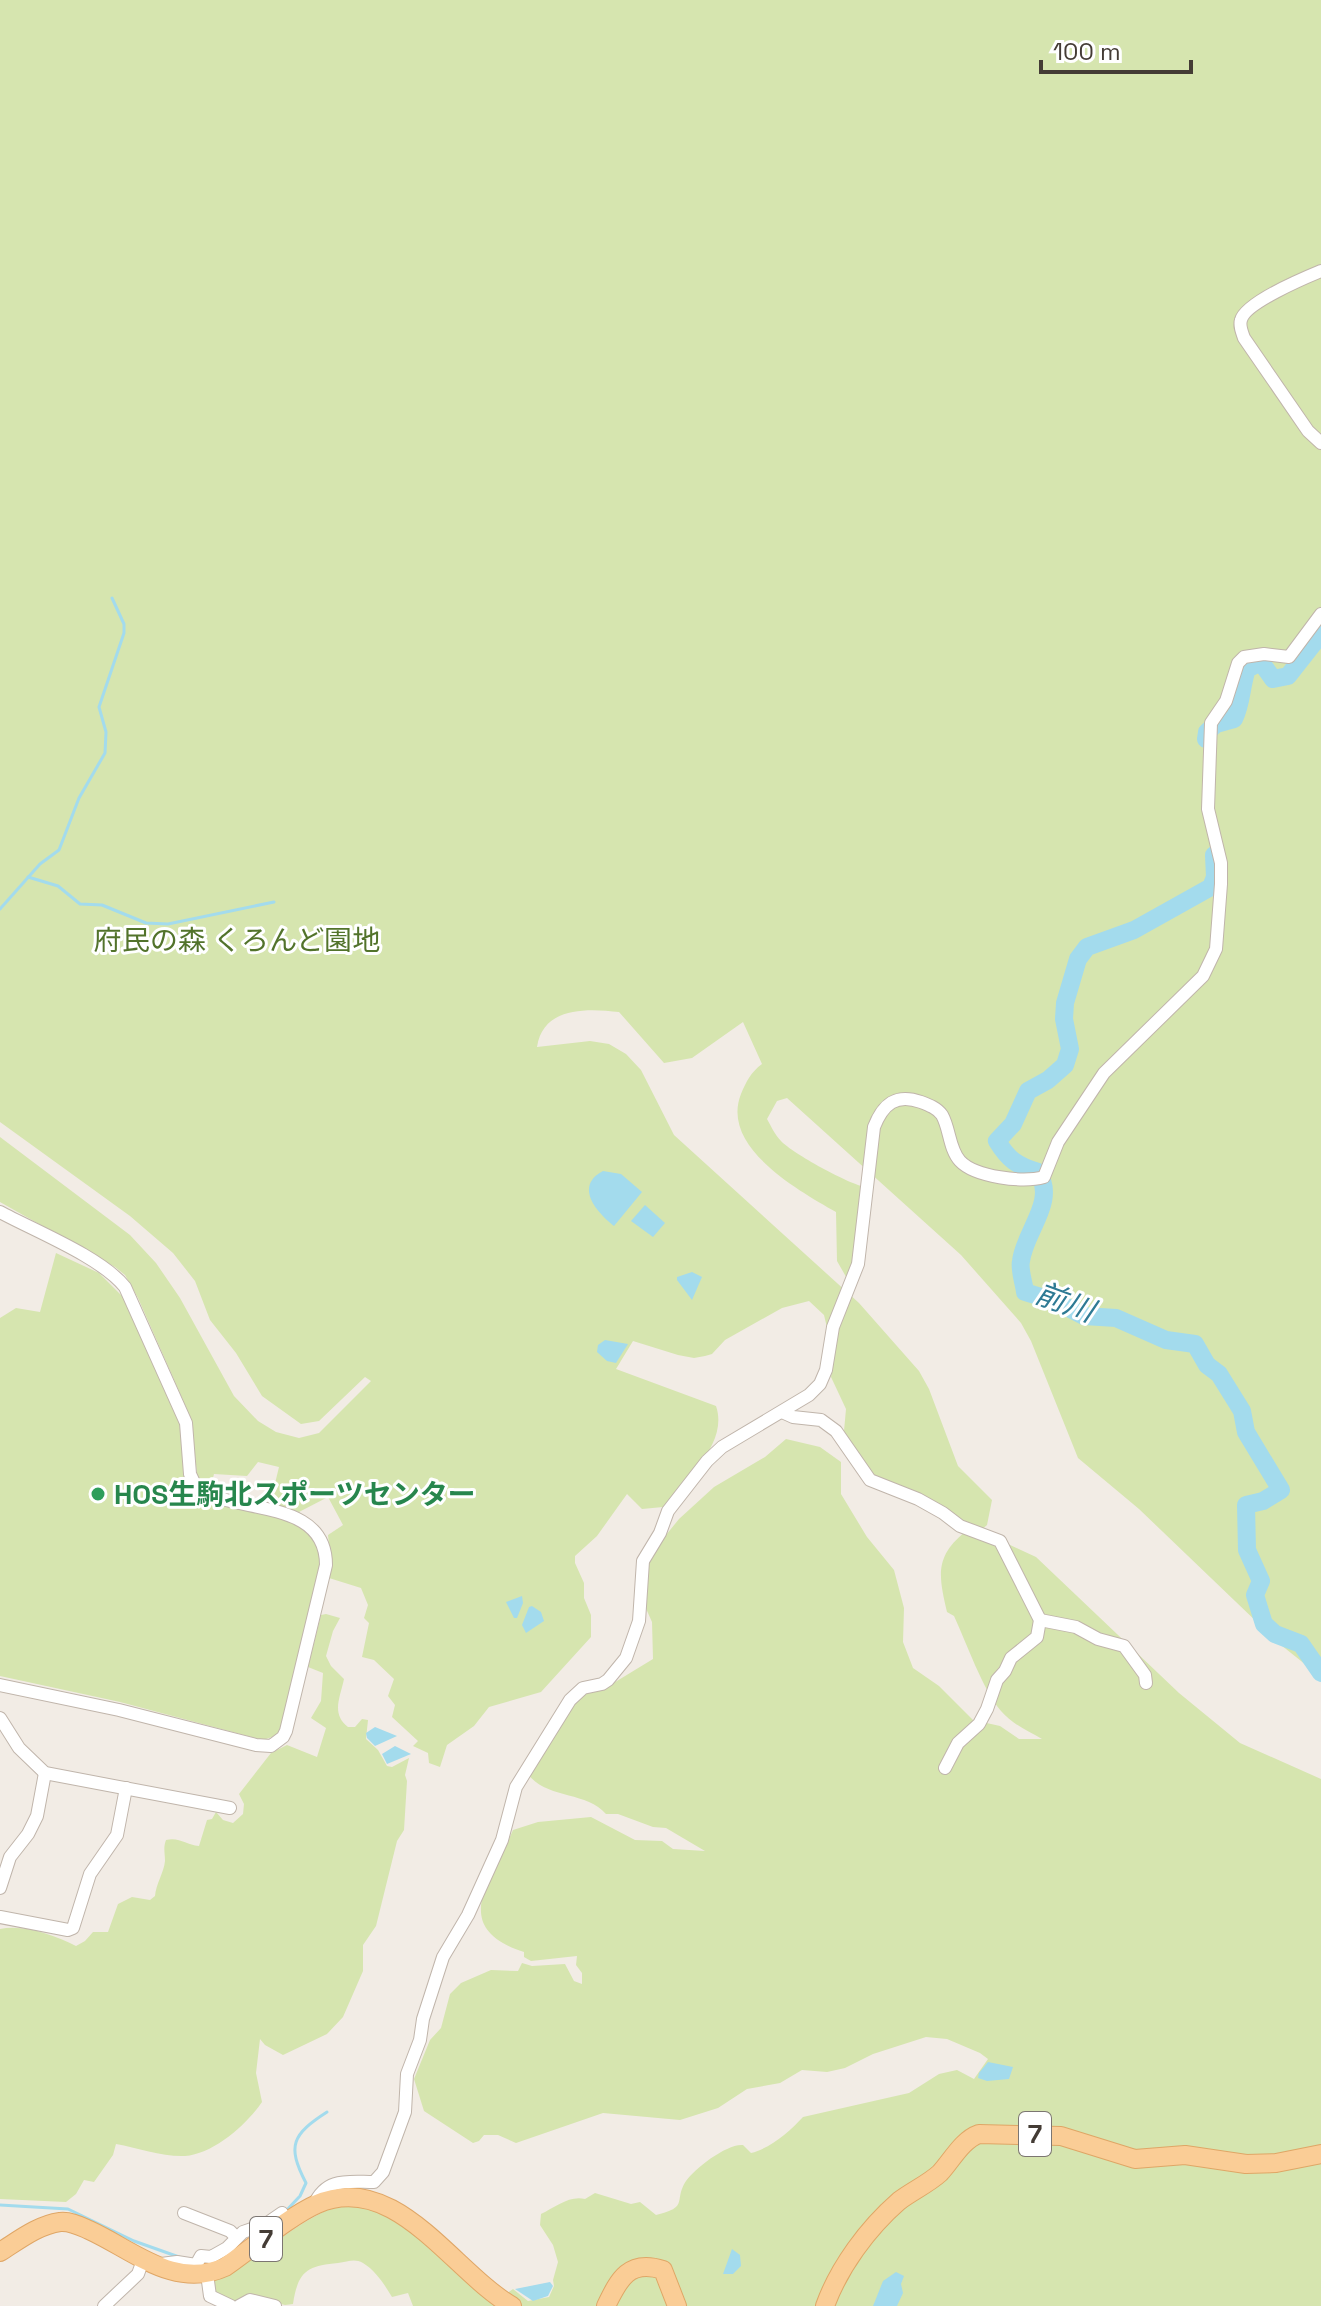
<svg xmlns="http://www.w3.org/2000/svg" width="1321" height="2306" viewBox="0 0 1321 2306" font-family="'Space Grotesk','Noto Sans JP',sans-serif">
<rect width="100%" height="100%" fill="#f2ece5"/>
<!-- green -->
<g fill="#d6e5af">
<path d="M0,0H1321V1677L1281,1645L1139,1509L1078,1458L1031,1341L1021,1323L961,1255L787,1098L777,1101L767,1119C771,1126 775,1135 781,1141C792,1153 850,1185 866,1187L849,1282L837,1261L836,1212C798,1190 720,1147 741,1094C746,1082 751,1072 762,1064L743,1022L692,1058L664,1063L619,1012C586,1008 543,1007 537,1047L590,1041L609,1044L626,1054L641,1070L674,1135L859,1303L919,1371L929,1389L958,1466L992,1500L987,1525L979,1532L876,1480L844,1431L846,1409L831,1377L834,1357L824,1315L809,1301L782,1308L725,1340L712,1354L705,1356L694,1358L678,1355L633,1341L616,1369L716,1406C729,1444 685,1480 663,1507L642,1509L627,1494L597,1536L575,1556V1563L584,1583V1598L591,1615V1637L541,1692L489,1707L474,1726L447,1745L440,1767L429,1763L428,1753L413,1746L418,1741L392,1717L395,1705L388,1696L394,1679L374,1660L362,1657L369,1623L364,1618L368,1605L361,1588L329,1578L331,1565L328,1535L343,1525L328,1497L299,1512L270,1504L279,1467L258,1462L247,1476L214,1474L210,1489L200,1483L197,1474L192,1425L186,1407L138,1298L125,1275L115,1267L0,1202V1137L130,1235L156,1263L180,1298L234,1396L258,1421L276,1432L299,1438L319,1433L371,1381L365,1377L319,1421L301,1424L262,1396L236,1353L210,1320L195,1281L173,1253L130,1216L0,1122Z"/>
<path d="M56,1253L99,1273L125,1299L179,1419L184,1472L198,1497C227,1510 292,1511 311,1535C317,1544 319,1554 321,1565L281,1728L278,1735L263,1740L120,1702L0,1676V1318L16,1308L40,1312Z"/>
<path d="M786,1439L820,1447L841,1462V1494L867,1537L894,1570L904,1608L903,1642L913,1668L939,1686L973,1720L1000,1726L1019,1739H1042C1028,1731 1012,1724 1001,1711C982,1688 967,1644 954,1616L947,1612C939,1577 934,1557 965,1532L1008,1544L1036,1557L1179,1693L1240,1743L1321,1779V2306H413L408,2293L392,2297C384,2284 376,2271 363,2263C354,2258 348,2262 338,2263C307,2266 298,2271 293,2304L285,2305L255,2297L233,2304L213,2295L211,2281C250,2263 283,2233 321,2213C335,2206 352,2199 368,2205C409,2219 457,2276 492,2304L513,2289L528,2301L549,2297L554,2286L553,2280L558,2262L553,2245L540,2225L541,2214C555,2207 570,2195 585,2199L595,2193L631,2204L640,2202L656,2215C690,2207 673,2201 686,2181C695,2168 728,2143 743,2145L751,2153C771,2148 789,2132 803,2117L909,2093L939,2074L957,2070L974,2079L988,2059L980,2053L947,2039L926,2037L873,2054L845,2068L827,2072L802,2070L780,2083L747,2089L718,2108L680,2120L603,2113L516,2143L498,2135H484L479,2141L473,2143L424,2111L414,2079L430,2040L441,2028L450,1994L461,1983L491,1970L518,1971L522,1963L532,1966L565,1964L574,1981L582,1984V1973L576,1965L577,1956L531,1961L524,1957V1952C446,1927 494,1877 513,1830L538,1822L591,1817L635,1840L662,1841L673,1849L705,1851L666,1828L653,1827L618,1814H606C586,1791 546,1799 528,1774L577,1697L607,1687L653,1659L652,1622L644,1604L649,1562L653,1551L679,1519L714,1487L765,1457Z"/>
<path d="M326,1614L340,1618L333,1631L326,1656L331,1666L344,1679C340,1698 331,1714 348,1727H355L362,1719L368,1720L366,1739L378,1750L387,1766L392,1767L409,1758L405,1775L407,1781L404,1830L397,1841L376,1926L363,1945V1971L343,2017L327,2034L283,2055L265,2045L260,2039L256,2073L262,2102C247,2124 214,2154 185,2156C163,2157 138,2148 116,2144L113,2155L94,2182L84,2180L76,2194L66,2202L0,2199V1929C24,1924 54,1935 76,1946L85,1941L93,1932H108L118,1904L132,1897L150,1900L155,1896C156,1884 164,1872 165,1861C165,1853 163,1848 166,1840C180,1837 186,1845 199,1846L207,1820L212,1819L216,1812L223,1820L233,1823L243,1814L244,1804L239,1794L271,1753L287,1745L317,1757L326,1728L311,1718L321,1701L323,1673L308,1667L321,1615Z"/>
</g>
<!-- water -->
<g fill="#a3dbed">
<path d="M603,1171L621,1174L642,1192L614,1226C596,1212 574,1186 603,1171Z"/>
<path d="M645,1205L665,1223L653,1237L631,1221Z"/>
<path d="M692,1272L702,1277L692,1300L677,1280V1277Z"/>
<path d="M605,1340L628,1344L616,1363L607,1361L597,1352L598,1345Z"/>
<path d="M522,1596L523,1603L517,1618H514L506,1602Z"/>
<path d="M532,1606L541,1612L544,1621L526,1633L522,1625L529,1607Z"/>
<path d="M375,1727L397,1736L375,1746L367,1738L366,1733Z"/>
<path d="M395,1746L411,1754L387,1764L382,1754Z"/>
<path d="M988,2062L1013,2067L1009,2079L987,2081L978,2078L979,2073Z"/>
<path d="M732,2249L740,2255L741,2266L733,2274H723Z"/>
<path d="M896,2272L904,2276L901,2284L903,2293L897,2306H873L883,2281Z"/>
<path d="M550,2282L553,2286L548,2296L533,2301L515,2289Z"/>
</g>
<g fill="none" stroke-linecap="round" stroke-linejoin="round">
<!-- stream -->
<g stroke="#a3dbed" stroke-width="3">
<path d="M28,877L58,886L80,904L102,905L146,923L168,924L274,902"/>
<path d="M0,909L40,864L59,850L79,798L105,753L106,732L99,707L124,633V624L112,598"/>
<path d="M0,2205L68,2209L134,2241L179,2257"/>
<path d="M285,2212L300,2196L306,2183C286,2145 293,2134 327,2112"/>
</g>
<!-- river -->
<g stroke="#a3dbed" stroke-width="18">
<path d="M1206,739L1207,732L1216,724L1234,719C1242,703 1241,686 1247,669L1261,662L1273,679L1288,676L1321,634"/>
<path d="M1214,855L1215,877L1211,887L1134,930L1087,947L1078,959L1065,1003L1064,1019L1070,1049L1065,1065L1048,1080L1028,1091L1013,1124L997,1141C1008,1159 1017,1166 1038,1172C1057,1202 1025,1230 1021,1261C1019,1270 1024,1283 1025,1292L1057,1302L1084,1316L1116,1318L1166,1340L1195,1344L1207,1365L1219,1374L1242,1411L1246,1432L1281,1490L1263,1501L1246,1505L1247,1550L1261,1581L1255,1595L1264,1624L1275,1634L1301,1644L1321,1673"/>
</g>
<defs>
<g id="minor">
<path d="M1321,271C1304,278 1245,303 1241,320C1239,326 1242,332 1244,338L1308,431L1321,443"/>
<path d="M0,1212C35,1231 101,1257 125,1287L186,1423L190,1474L197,1489C240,1514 326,1499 326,1565L286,1731L283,1737L271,1746L256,1745L119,1710L0,1685"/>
<path d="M782,1412L793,1417L821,1420L836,1431L870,1480L918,1499L943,1513L960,1526L1000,1541L1040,1620L1037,1637L1011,1658L1005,1671L997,1680L987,1709L979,1724L958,1743L945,1768"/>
<path d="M1040,1620L1076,1627L1098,1639L1124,1646L1145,1675L1146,1683"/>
<path d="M0,1718L19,1748L45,1773L230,1808"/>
<path d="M0,1888L10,1857L28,1834L37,1816L45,1773"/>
<path d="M0,1917L68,1930L73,1928L90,1874L117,1835L126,1788"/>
<path d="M314,2205C326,2177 348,2182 374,2182L383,2172L405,2112L407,2074L420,2040L423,2019L443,1957L468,1915L502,1840L516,1787L570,1700L583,1688L602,1684L608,1680L626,1658L639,1621L643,1561L660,1533L668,1511L707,1461L722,1447L809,1395L820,1384L826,1370L833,1327L858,1264L874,1127C883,1104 896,1093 921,1102C929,1105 937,1108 942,1115C950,1129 949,1149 960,1161C975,1177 1023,1183 1044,1177L1058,1142L1104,1073L1203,976L1216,949L1221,884V863L1208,809L1211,723L1226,701L1238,663L1244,657L1264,654L1289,657L1321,614"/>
<path d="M184,2213L230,2231L236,2237"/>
<path d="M161,2264L177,2262L196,2265L201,2256L211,2257L227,2248L243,2232L266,2224L282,2213"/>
<path d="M207,2274L210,2296L231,2306"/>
<path d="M104,2306L138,2274L143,2260"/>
<path d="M239,2306L250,2300L275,2306"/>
</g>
<g id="primary">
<path d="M0,2252C19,2240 38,2225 60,2222C71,2221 80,2226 89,2230C133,2250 175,2290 225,2267C251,2249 290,2216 317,2204C395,2170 452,2271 512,2306"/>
<path d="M606,2306C619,2279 629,2259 663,2270L677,2306"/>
<path d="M825,2306C839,2267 868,2228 899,2201C912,2191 928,2184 940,2173C952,2160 962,2140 979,2134L1061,2136L1135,2159L1185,2155L1246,2164L1276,2163L1321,2154"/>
</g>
</defs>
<!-- minor casing -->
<use href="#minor" stroke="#c0b5ab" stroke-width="14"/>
<!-- primary casing -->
<use href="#primary" stroke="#dfa666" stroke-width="20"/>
<!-- minor -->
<use href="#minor" stroke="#fff" stroke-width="12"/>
<!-- primary -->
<use href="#primary" stroke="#facd96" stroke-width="18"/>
</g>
<!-- markers -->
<circle fill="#2e9e5b" stroke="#fff" stroke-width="3" cx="98" cy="1494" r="8"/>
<g text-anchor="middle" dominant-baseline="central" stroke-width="6" stroke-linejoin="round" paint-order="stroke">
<!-- shield labels -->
<g fill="#fff" stroke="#7c7672" stroke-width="2">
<rect x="1019" y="2112" width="32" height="44" rx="6"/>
<rect x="250" y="2217" width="32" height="44" rx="6"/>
</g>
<g font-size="26" font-weight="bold" fill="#443c35">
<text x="1035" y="2134">7</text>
<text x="266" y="2239">7</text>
</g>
<!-- park labels -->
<g font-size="28" fill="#52732b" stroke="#fff">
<text x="237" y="940">府民の森 くろんど園地</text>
</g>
<!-- leisure labels -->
<g font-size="28" font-weight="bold" fill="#27864d" stroke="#fff" text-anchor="start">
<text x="114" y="1494">HOS生駒北スポーツセンター</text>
</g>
<!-- water labels -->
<g font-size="30" font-style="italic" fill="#2e7a94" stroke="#fff">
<text transform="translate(1065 1302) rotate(20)">前川</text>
</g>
</g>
<!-- scale -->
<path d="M1041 60v12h150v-12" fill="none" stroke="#443c35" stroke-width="4"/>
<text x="1053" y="60" font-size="24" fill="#443c35" stroke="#ffffff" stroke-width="6" paint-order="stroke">100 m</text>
</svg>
